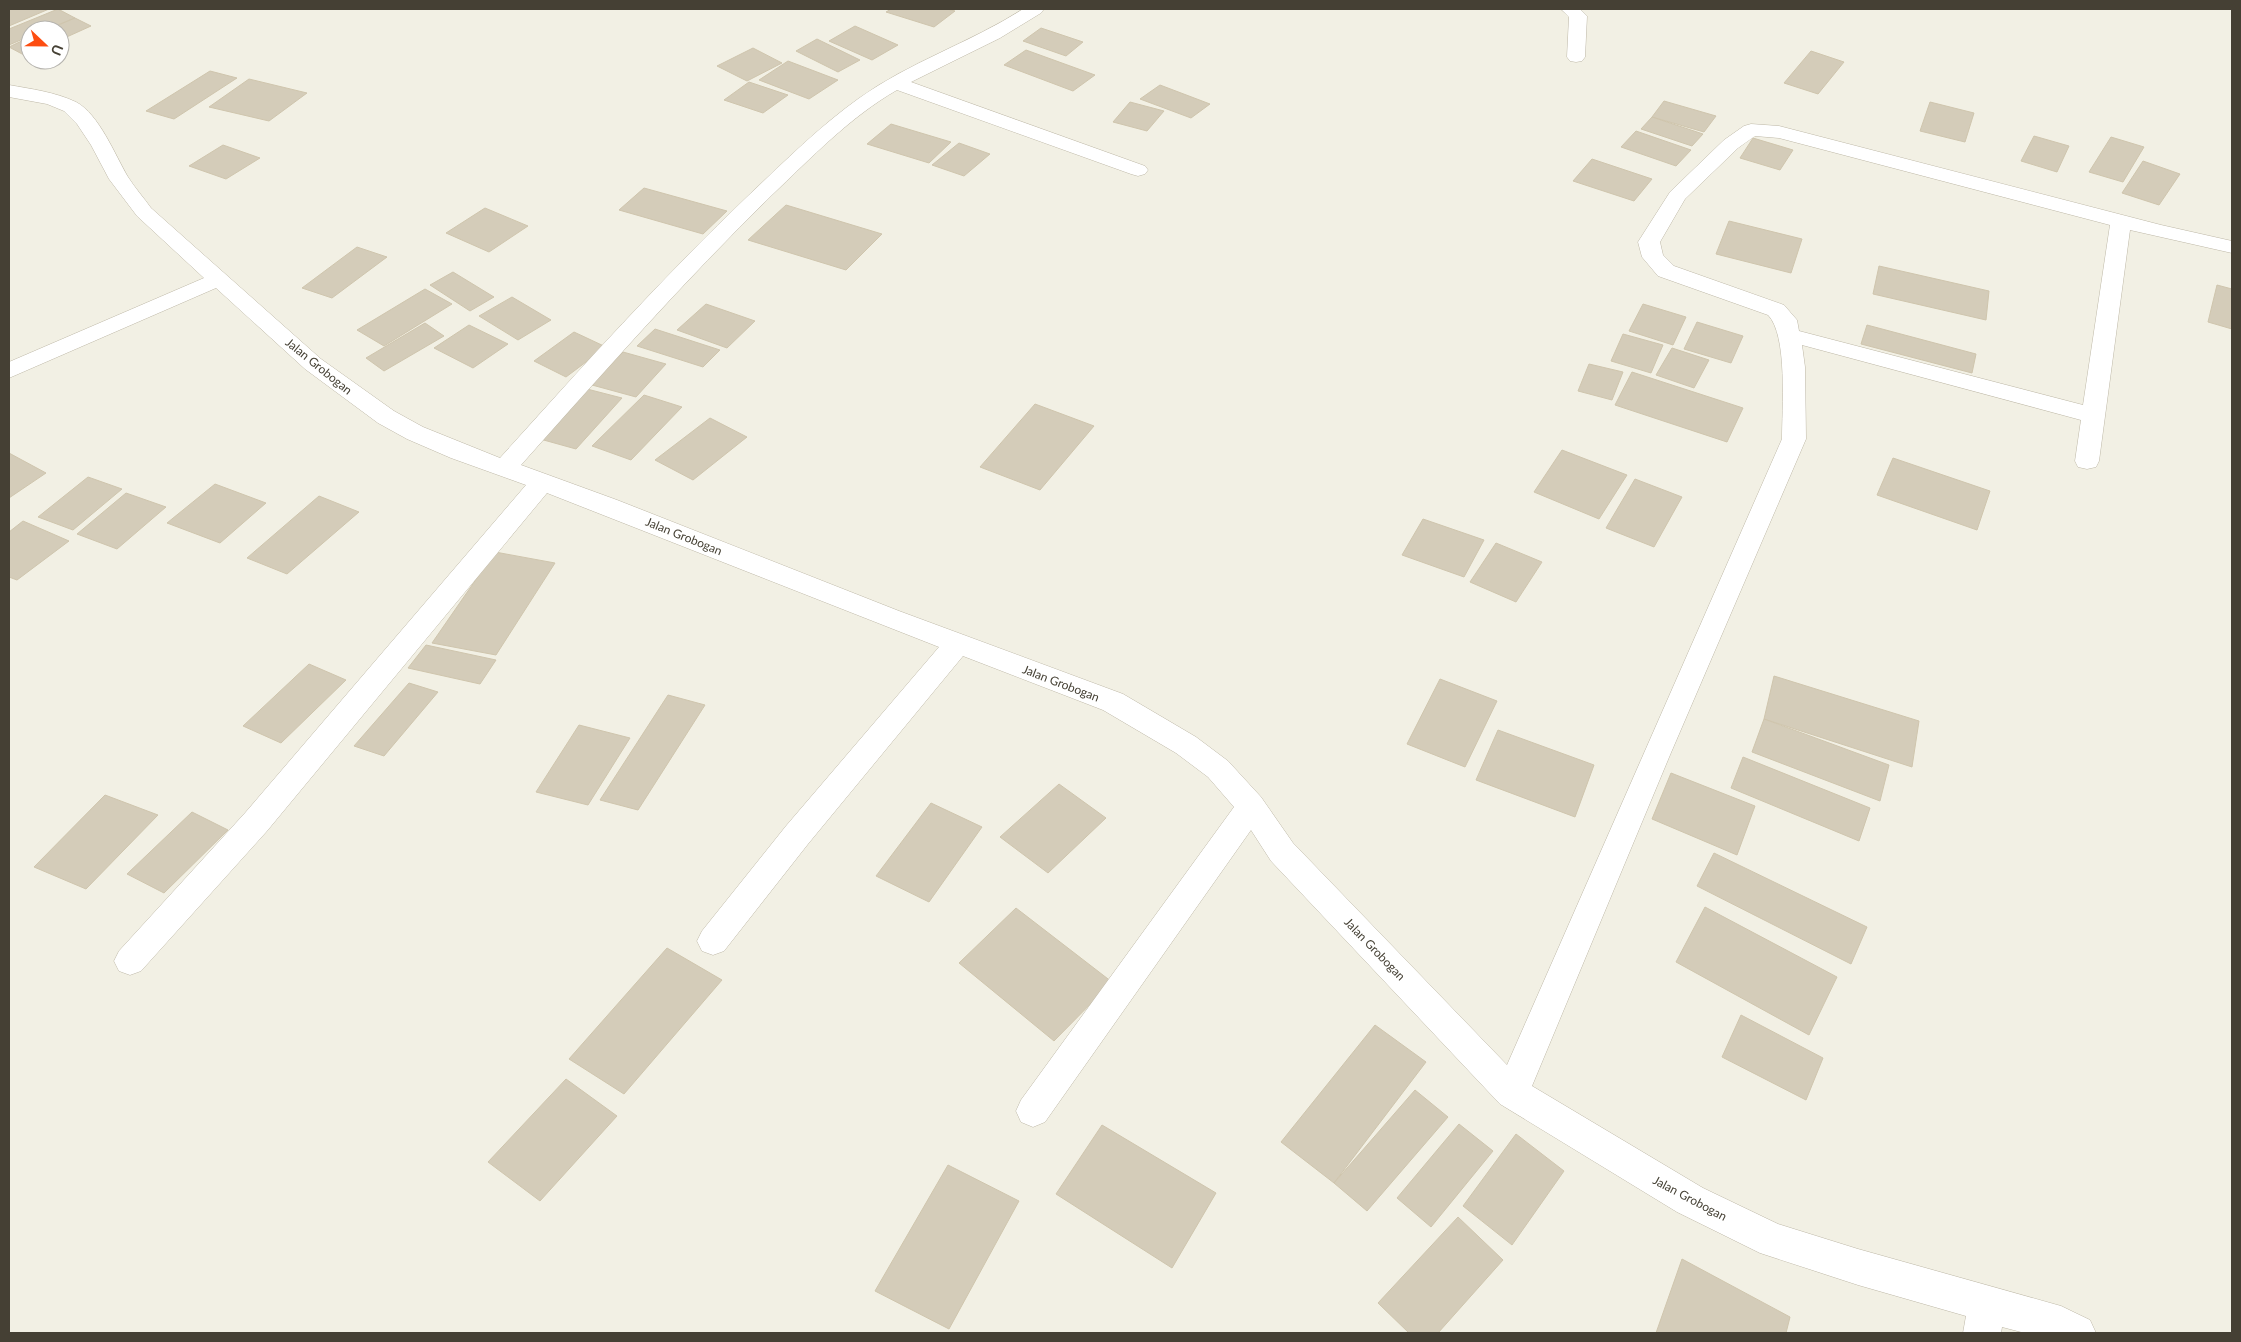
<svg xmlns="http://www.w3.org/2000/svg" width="2241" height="1342" viewBox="0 0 2241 1342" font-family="Lato,sans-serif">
<rect width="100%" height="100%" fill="#f2f0e4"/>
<!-- building -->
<g fill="#d4ccb9" stroke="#cfc5ad">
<path d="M9,9H49L9,26Z"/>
<path d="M58,9L75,18L45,30H30V36L9,45V29Z"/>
<path d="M891,9H947L955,11L934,27L886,12Z"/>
<path d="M75,18L91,26L60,40V30H47Z"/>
<path d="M855,26L898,45L872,60L829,41Z"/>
<path d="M1041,28L1083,42L1066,56L1023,41Z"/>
<path d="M30,37V53L24,55L9,47Z"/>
<path d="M817,39L860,60L838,72L796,51Z"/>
<path d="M753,48L782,63L747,81L717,66Z"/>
<path d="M1026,50L1095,75L1073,91L1004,65Z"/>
<path d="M1811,51L1844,62L1818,94L1784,83Z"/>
<path d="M788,61L838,80L809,99L759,80Z"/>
<path d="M210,71L237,78L174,119L146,111Z"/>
<path d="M249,79L307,93L269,121L209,107Z"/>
<path d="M749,82L788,95L763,113L724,100Z"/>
<path d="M1160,85L1210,104L1191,118L1140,99Z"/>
<path d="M1664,101L1716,116L1704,132L1652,117Z"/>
<path d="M1130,102L1164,111L1147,131L1113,122Z"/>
<path d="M1930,102L1974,113L1965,142L1920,131Z"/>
<path d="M1652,117L1703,134L1692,146L1641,129Z"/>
<path d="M891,124L951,142L929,163L867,144Z"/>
<path d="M1636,131L1691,150L1676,166L1621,147Z"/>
<path d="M2034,136L2069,146L2057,172L2021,161Z"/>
<path d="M2111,137L2144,147L2123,182L2089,172Z"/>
<path d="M1753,138L1793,150L1780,170L1740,158Z"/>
<path d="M959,143L990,154L964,176L932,165Z"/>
<path d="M223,145L260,158L226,179L189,166Z"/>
<path d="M1592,159L1652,179L1634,201L1573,181Z"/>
<path d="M2143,161L2180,174L2159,205L2122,193Z"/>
<path d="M644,188L727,211L703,234L619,210Z"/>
<path d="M786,205L882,234L846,270L748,240Z"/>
<path d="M485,208L528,226L489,252L446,233Z"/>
<path d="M1729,221L1802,239L1791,273L1716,254Z"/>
<path d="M357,247L387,257L332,298L302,288Z"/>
<path d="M1879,266L1989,291L1986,320L1873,294Z"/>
<path d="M453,272L494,297L470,311L430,285Z"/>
<path d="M2217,285L2232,289V329L2208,322Z"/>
<path d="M425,289L452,304L384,346L357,330Z"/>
<path d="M512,297L551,320L518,340L479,316Z"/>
<path d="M706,304L755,321L727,348L677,330Z"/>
<path d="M1643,304L1686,317L1673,345L1629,331Z"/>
<path d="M1697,322L1743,336L1731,363L1684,349Z"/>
<path d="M425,323L444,336L384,371L366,358Z"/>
<path d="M469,325L508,344L473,368L434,348Z"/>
<path d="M1867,325L1976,354L1972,373L1861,344Z"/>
<path d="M655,329L720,350L703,367L637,346Z"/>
<path d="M574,332L606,347L566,377L534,361Z"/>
<path d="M1623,334L1663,345L1651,373L1611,361Z"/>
<path d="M1672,348L1709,360L1694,388L1656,375Z"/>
<path d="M623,352L666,364L636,397L592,385Z"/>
<path d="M1589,364L1623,372L1612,400L1578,391Z"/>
<path d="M1632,372L1743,408L1727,442L1615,405Z"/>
<path d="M587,389L622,398L576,449L540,439Z"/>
<path d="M644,395L682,407L631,460L592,446Z"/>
<path d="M1035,404L1094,426L1040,490L980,467Z"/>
<path d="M710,418L747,437L693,480L655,460Z"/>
<path d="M1562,450L1627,475L1599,519L1534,492Z"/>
<path d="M9,453L46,473L9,498Z"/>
<path d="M1893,458L1990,491L1977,530L1877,495Z"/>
<path d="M88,477L122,489L73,530L38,517Z"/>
<path d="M1635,479L1682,497L1654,547L1606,528Z"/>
<path d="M215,484L266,503L220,543L167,523Z"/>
<path d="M126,493L166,507L117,549L77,534Z"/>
<path d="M319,496L359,512L287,574L247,558Z"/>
<path d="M1423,519L1484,540L1464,577L1402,555Z"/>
<path d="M23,521L69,541L17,580L9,577V532Z"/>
<path d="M1496,543L1542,562L1516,602L1470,582Z"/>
<path d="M495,552L555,563L496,655L432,643Z"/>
<path d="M426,645L496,660L480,684L408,668Z"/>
<path d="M309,664L346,680L281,743L243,726Z"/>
<path d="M1774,676L1919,721L1912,767L1764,719Z"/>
<path d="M1440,679L1497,701L1465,767L1407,744Z"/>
<path d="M409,683L438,692L384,756L354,746Z"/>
<path d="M668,695L705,705L638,810L600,800Z"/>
<path d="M1764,719L1889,765L1880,801L1752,752Z"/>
<path d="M579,725L630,738L588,805L536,792Z"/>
<path d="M1498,730L1594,765L1575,817L1476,780Z"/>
<path d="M1743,757L1870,808L1859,841L1731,788Z"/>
<path d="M1671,773L1755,806L1737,855L1652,819Z"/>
<path d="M1059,784L1106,818L1048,873L1000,837Z"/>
<path d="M105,795L158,815L86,889L34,867Z"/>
<path d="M931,803L982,827L929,902L876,876Z"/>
<path d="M192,812L228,830L164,893L127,874Z"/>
<path d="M1714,853L1867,927L1851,964L1697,886Z"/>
<path d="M1705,907L1837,977L1809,1035L1676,962Z"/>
<path d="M1016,908L1112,982L1054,1041L959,963Z"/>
<path d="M667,948L722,980L624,1094L569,1059Z"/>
<path d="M1741,1015L1823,1058L1806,1100L1722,1057Z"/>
<path d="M1375,1025L1426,1062L1334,1183L1281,1142Z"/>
<path d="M566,1079L617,1116L540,1201L488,1162Z"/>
<path d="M1415,1090L1448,1117L1367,1211L1334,1183Z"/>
<path d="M1459,1124L1493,1151L1431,1227L1397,1198Z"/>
<path d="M1102,1125L1216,1193L1172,1268L1056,1194Z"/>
<path d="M1516,1134L1564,1171L1512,1245L1463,1206Z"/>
<path d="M948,1165L1019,1201L949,1329L875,1291Z"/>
<path d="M1458,1217L1503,1260L1438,1333H1409L1378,1303Z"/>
<path d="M1682,1259L1790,1317L1786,1333H1656Z"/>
</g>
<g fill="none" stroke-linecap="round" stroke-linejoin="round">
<defs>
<g id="minor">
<path d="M1023,9H1044L1041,13L1000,38L911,82L1145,166L1148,170L1145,174L1138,176L1131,174L897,90C850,117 811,158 772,195C684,281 603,373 521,465L617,500L899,611L1123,694L1196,737L1228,761L1261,797L1293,843L1507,1065L1782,439C1782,410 1788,335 1768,315L1658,276L1642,257L1638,242L1670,192L1724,140L1744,126L1751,124L1779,126L2161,225L2232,241V253L2130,230L2099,461L2096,467L2087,469L2078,467L2075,461L2081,420L1802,345L1805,367L1806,439L1670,755L1532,1086L1703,1188L1778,1224L1858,1249L2061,1306L2090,1320L2096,1333H2025L2002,1327L2001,1333H1963L1966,1316L1858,1285L1760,1253L1677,1212L1500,1104L1271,861L1251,830L1045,1122L1033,1127L1021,1122L1016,1111L1021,1100L1234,807L1208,777L1176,753L1103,710L963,656L808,844L724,951L713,955L702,951L697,941L702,931L786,826L939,647L547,493L267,831L141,971L130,975L119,971L114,961L119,951L245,813L526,485L451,458L407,439L378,423L305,369L216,288L9,378V362L204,278L137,216L109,179L91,145L77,124L64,111L47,104L9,97V85C31,89 55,92 76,102C99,114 115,155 128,177C135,188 144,198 151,208L321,359L394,411L423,427L500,458C581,368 662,278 750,194C785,161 819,127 858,99C909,62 970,43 1023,9ZM1755,136L1779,138L2110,225L2083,405L1799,331L1797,320L1784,305L1674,266L1663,255L1660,242L1685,199L1738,148Z"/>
<path d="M1561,9H1580L1587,16L1585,57L1582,61L1576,62L1570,61L1567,57L1569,17Z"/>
</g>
</defs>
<!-- minor casing -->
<use href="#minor" stroke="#beb8a7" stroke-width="1"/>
<!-- minor -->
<use href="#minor" fill="#fff" fill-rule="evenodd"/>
</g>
<g text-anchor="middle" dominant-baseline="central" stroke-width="4.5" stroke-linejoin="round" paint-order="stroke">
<!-- street labels -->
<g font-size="12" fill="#454034" stroke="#fff">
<text transform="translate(319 366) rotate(39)">Jalan Grobogan</text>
<text transform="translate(684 536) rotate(22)">Jalan Grobogan</text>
<text transform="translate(1061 683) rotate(21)">Jalan Grobogan</text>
<text transform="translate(1375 949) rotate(46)">Jalan Grobogan</text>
<text transform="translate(1690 1198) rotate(28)">Jalan Grobogan</text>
</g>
</g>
<!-- border -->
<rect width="2241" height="1342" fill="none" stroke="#454034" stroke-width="20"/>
<!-- north arrow -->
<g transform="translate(45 45) rotate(112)"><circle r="24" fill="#ffffff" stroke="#b5b3ae"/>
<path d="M0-4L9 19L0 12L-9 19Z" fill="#fd4d11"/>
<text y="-8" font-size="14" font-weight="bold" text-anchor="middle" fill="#454034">U</text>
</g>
</svg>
